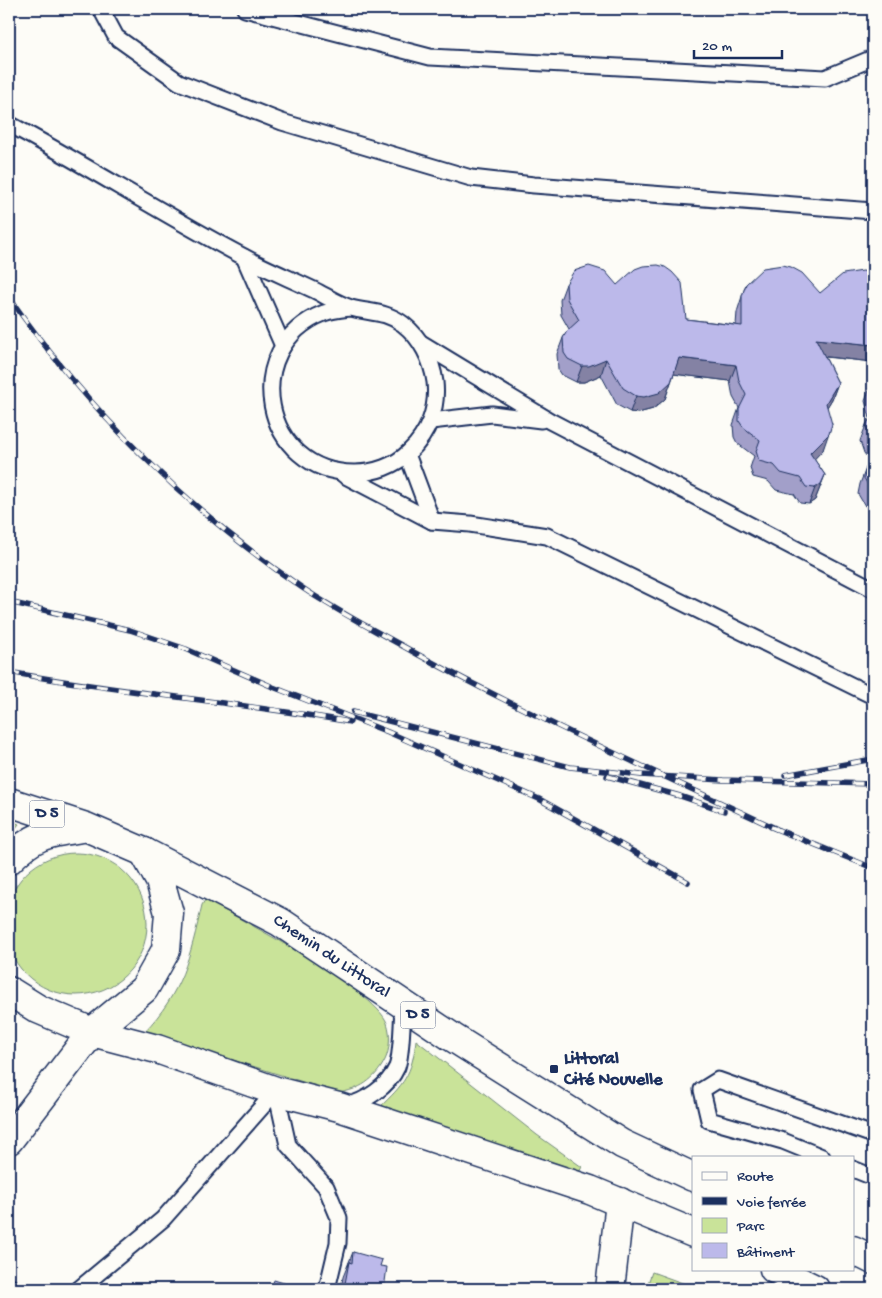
<svg xmlns="http://www.w3.org/2000/svg" width="882" height="1298" viewBox="0 0 882 1298" font-family="'Gochi Hand',sans-serif">
<rect width="100%" height="100%" fill="#fdfcf7"/>
<filter id="ink" filterUnits="userSpaceOnUse"><feTurbulence type="fractalNoise" baseFrequency=".02" numOctaves="2"/><feDisplacementMap in="SourceGraphic" scale="10" xChannelSelector="R" yChannelSelector="G"/><feConvolveMatrix kernelMatrix="1 2 1 2 8 2 1 2 1" color-interpolation-filters="sRGB"/></filter>
<g filter="url(#ink)">
<!-- green -->
<g fill="#c9e399" stroke="#72897c">
<path d="M9,820L19,824L9,836Z"/>
<circle cx="76" cy="924" r="71"/>
<path d="M205,900C241,919 375,990 387,1023C391,1034 390,1050 385,1060C375,1080 359,1090 338,1093L144,1032C182,993 190,957 202,905Z"/>
<path d="M416,1040L537,1135L582,1167L579,1172L379,1108C404,1084 412,1075 416,1040Z"/>
<path d="M652,1272L699,1289H646Z"/>
</g>
<g fill="none" stroke-linecap="round" stroke-linejoin="round">
<defs>
<g id="service">
<path d="M101,9L116,37L179,82L282,122L471,178L534,185L873,211"/>
<path d="M245,9L430,57L825,78L873,58"/>
<path d="M9,124C88,166 164,215 244,257C266,269 291,279 314,290C326,296 338,304 351,308C370,313 386,311 403,324C421,338 432,360 435,382C438,409 428,434 409,452C395,466 374,473 355,473C262,474 238,347 324,313C332,310 343,309 351,308"/>
<path d="M244,257L283,346"/>
<path d="M421,343L550,421L873,589"/>
<path d="M431,421L492,414L541,420"/>
<path d="M407,454L432,521"/>
<path d="M344,475L432,521L470,524L547,536L873,696"/>
<path d="M276,1091L288,1145L326,1187L339,1218L338,1243L327,1289"/>
<path d="M346,1106C366,1101 388,1087 397,1067C402,1054 402,1020 403,1005"/>
<path d="M822,1157L783,1141L709,1120L702,1090L718,1080L873,1135"/>
<path d="M853,1169L873,1177"/>
<path d="M9,1286L10,1289"/>
<path d="M79,1289L163,1219L276,1091"/>
</g>
<path id="minor" d="M610,1289L620,1202"/>
<path id="tertiary" d="M9,1140L92,1032"/>
<g id="primary">
<path id="s1" d="M9,802L86,827L144,852L280,922L452,1037L622,1144L693,1177"/>
<path d="M9,860C34,834 48,833 82,828"/>
<path d="M9,991L38,1009L92,1032L157,1049L276,1091L339,1107L590,1190L693,1233"/>
<path d="M92,1032L144,989L166,950L169,913L160,881L144,852"/>
<path d="M853,1250L873,1260"/>
<path d="M774,1269L815,1289"/>
</g>
</defs>
<!-- service casing -->
<use href="#service" stroke="#1b2f5e" stroke-width="19"/>
<!-- minor casing -->
<use href="#minor" stroke="#1b2f5e" stroke-width="31"/>
<!-- tertiary casing -->
<use href="#tertiary" stroke="#1b2f5e" stroke-width="31"/>
<!-- primary casing -->
<use href="#primary" stroke="#1b2f5e" stroke-width="31"/>
<!-- service -->
<use href="#service" stroke="#fdfcf7" stroke-width="15"/>
<!-- minor -->
<use href="#minor" stroke="#fdfcf7" stroke-width="28"/>
<!-- tertiary -->
<use href="#tertiary" stroke="#fdfcf7" stroke-width="28"/>
<!-- primary -->
<use href="#primary" stroke="#fdfcf7" stroke-width="28"/>
<defs>
<g id="rail">
<path d="M9,297C87,409 188,510 301,587C338,612 378,632 417,654C534,718 656,772 777,829"/>
<path d="M9,602L130,630L186,649L273,687L388,732L539,799L688,882"/>
<path d="M9,672C122,693 237,702 350,722"/>
<path d="M353,712L570,767L641,775L723,780L873,784"/>
<path d="M785,775L873,759"/>
<path d="M607,776L680,796L724,811"/>
<path d="M771,827L873,868"/>
</g>
</defs>
<!-- rail casing -->
<use href="#rail" stroke="#1b2f5e" stroke-width="5.5"/>
<!-- rail -->
<use href="#rail" stroke="#fdfcf7" stroke-width="4" stroke-dasharray="11" stroke-linecap="butt"/>
</g>
<!-- wall -->
<g fill="#a29fc9" stroke="#1b2f5e">
<path d="M873,274V362L825,357L838,383L832,399L827,407L823,450L814,459L825,475L815,500L809,504L800,503L794,494L776,490L768,481L753,477L750,468L754,456L737,443L734,437L733,425L739,408L733,397L730,381L674,374L665,399L653,409L638,413L630,412L617,405L601,375L584,382H576L562,375L558,369L557,354L563,338L569,329L561,315L560,300L566,284L617,285L686,319L736,325L737,312L746,284L820,293Z"/>
<path d="M873,380V509L865,506L858,494L860,484L866,468L870,461L864,453L860,441L866,425L870,418L865,401Z"/>
<path d="M353,1252L380,1266L384,1289H341L343,1277Z"/>
</g>
<!-- shaded-wall -->
<g fill="#8482a4" stroke="#1b2f5e">
<path d="M816,339L873,345V362L810,355Z"/>
<path d="M679,358L736,365L730,381L673,374Z"/>
<path d="M606,359L601,375L584,382H576L582,366Z"/>
<path d="M671,382L665,399L653,409L638,413L630,412L636,396Z"/>
<path d="M838,383L832,399L820,419L826,403Z"/>
<path d="M832,424L823,450L804,470L810,453Z"/>
<path d="M825,475L815,500L809,504L815,488Z"/>
</g>
<!-- building -->
<g fill="#bcb9ea" stroke="#1b2f5e">
<path d="M658,265L665,267L672,272L682,283L686,319L742,326V296L746,284L763,268L783,265L791,267L802,273L820,293L843,274L863,271L873,274V345L816,339L838,383L826,403L832,424L829,434L810,453L825,475L821,484L815,488L806,487L800,478L781,473L774,465L759,461L756,451L760,440L743,427L739,421V409L746,395L739,381L736,365L679,358L671,382L659,393L644,397L636,396L623,388L606,359L589,366H582L568,359L564,353L563,338L567,331L579,320L567,299L566,284L574,271L589,266L605,271L617,285L635,269L643,266Z"/>
<path d="M873,380V393L871,385Z"/>
<path d="M873,414V441L870,437L866,425Z"/>
<path d="M873,456V490H871L864,478L866,468Z"/>
<path d="M353,1252L382,1260L380,1266L387,1267L384,1289H344L349,1262L352,1263Z"/>
<path d="M274,1280L300,1288V1289H271Z"/>
<path d="M230,1286L241,1289H229Z"/>
</g>
</g>
<!-- markers -->
<rect fill="#1b2f5e" stroke="#fdfcf7" stroke-width="2" x="549" y="1064" width="10" height="10" rx="2.5"/>
<g text-anchor="middle" dominant-baseline="central" stroke-width="4" stroke-linejoin="round" paint-order="stroke">
<!-- shield labels -->
<g fill="#fdfcf7" stroke="#5f6c8c" stroke-width="1">
<rect x="29.5" y="800.5" width="35" height="27" rx="4"/>
<rect x="400.5" y="1001.5" width="35" height="27" rx="4"/>
</g>
<g font-size="16" font-weight="bold" fill="#1b2f5e">
<text x="47" y="814">D 5</text>
<text x="418" y="1015">D 5</text>
</g>
<!-- street labels -->
<g font-size="18" fill="#1b2f5e" stroke="#fdfcf7">
<text stroke="none"><textPath href="#s1" startOffset="359">Chemin du Littoral</textPath></text>
</g>
<!-- poi labels -->
<g font-size="18" font-weight="bold" fill="#1b2f5e" stroke="#fdfcf7" text-anchor="start">
<text x="564" y="1059">Littoral<tspan x="564" dy="21">Cité Nouvelle</tspan></text>
</g>
</g>
<!-- margin -->
<rect width="882" height="1298" fill="none" stroke="#fdfcf7" stroke-width="30"/>
<rect x="15" y="15" width="852" height="1268" fill="none" stroke="#1b2f5e" stroke-width="2" filter="url(#ink)"/>
<!-- legend -->
<rect x="692" y="1156" width="162" height="115" fill="#fdfcf7" stroke="#a3aaba"/>
<rect x="702" y="1172" width="25" height="8" fill="#fdfcf7" stroke="#a3aaba"/>
<text x="737" y="1180" font-size="15" fill="#1b2f5e">Route</text>
<rect x="702" y="1197" width="25" height="8" fill="#1b2f5e" stroke="#a3aaba"/>
<text x="737" y="1206" font-size="15" fill="#1b2f5e">Voie ferrée</text>
<rect x="702" y="1218" width="25" height="15" fill="#c9e399" stroke="#a3aaba"/>
<text x="737" y="1230" font-size="15" fill="#1b2f5e">Parc</text>
<rect x="702" y="1243" width="25" height="15" fill="#bcb9ea" stroke="#a3aaba"/>
<text x="737" y="1256" font-size="15" fill="#1b2f5e">Bâtiment</text>
<!-- scale -->
<path d="M694 50v8h88v-8" fill="none" stroke="#1b2f5e" stroke-width="2.5"/>
<text x="702" y="50" font-size="15" fill="#1b2f5e" stroke="#fdfcf7" stroke-width="4" paint-order="stroke">20 m</text>
</svg>
